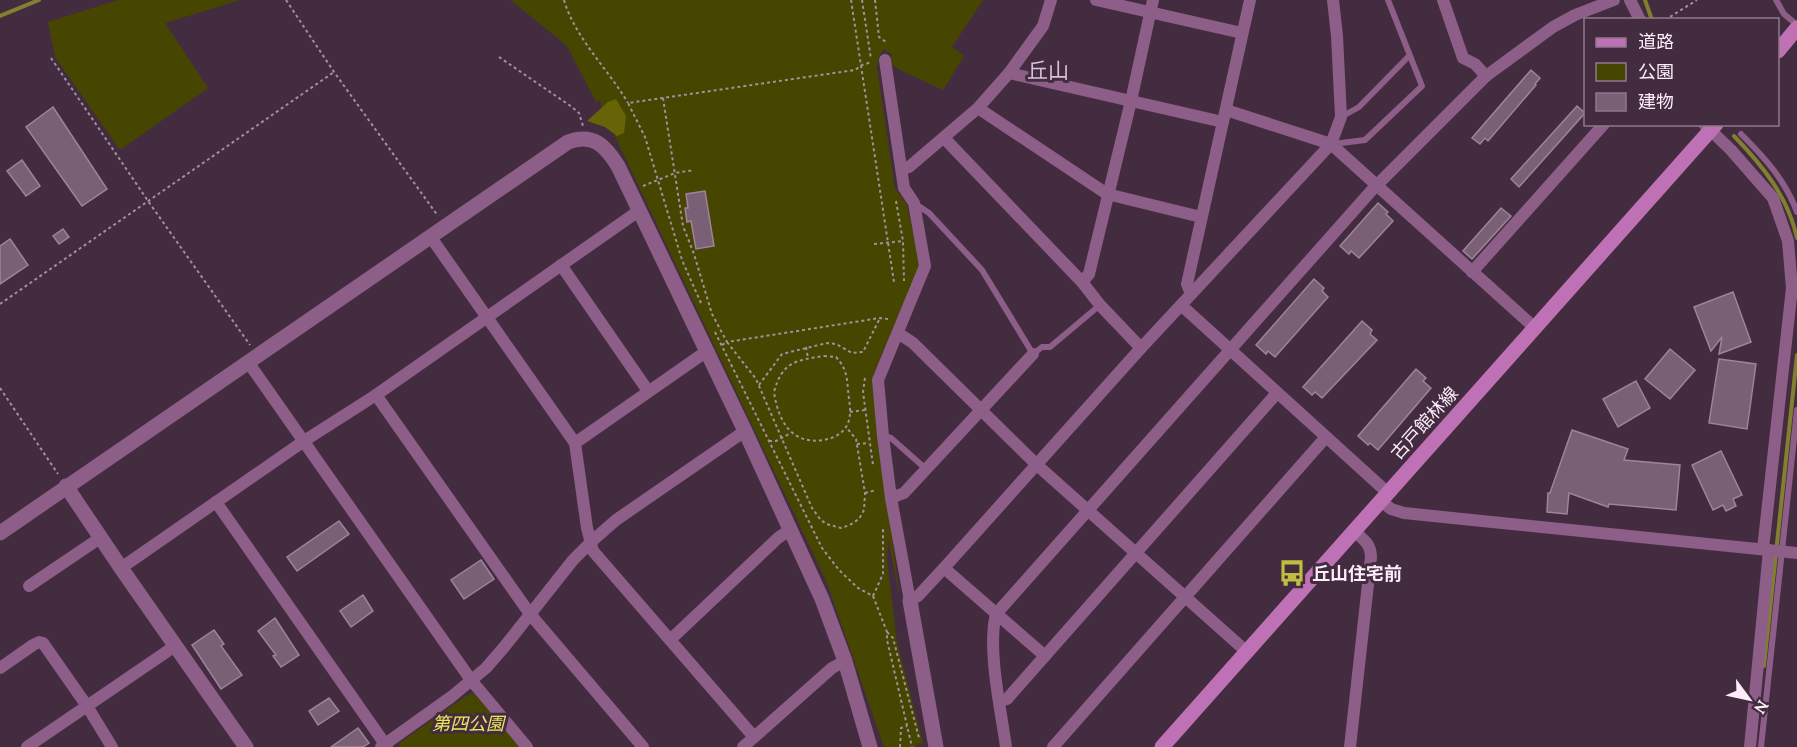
<svg xmlns="http://www.w3.org/2000/svg" width="1797" height="747" viewBox="0 0 1797 747" font-family="Lora,'Noto Sans JP',serif">
<rect width="100%" height="100%" fill="#432c40"/>
<!-- green -->
<g fill="#474600">
<path d="M118,0H240L165,23L208,88L120,150L55,57L48,22Z"/>
<path d="M511,0H983L952,47L964,56L943,90L902,71L890,63L892,55L884,49L879,56L877,68L895,188L907,205L919,261L918,269L873,375L872,383L900,599L888,538L887,560L897,642L923,743L916,745L917,747H884L827,583L603,111L600,100L596,102L567,46Z"/>
<path d="M473,693L520,747H399L400,743L466,696Z"/>
</g>
<!-- forest -->
<path fill="#666407" d="M616,99L626,116L624,133L617,136L605,127L587,121L608,102Z"/>
<g fill="none" stroke-linecap="round" stroke-linejoin="round">
<!-- stream -->
<g stroke="#81802e" stroke-width="4">
<path d="M1645,0L1652,20"/>
<path d="M0,16L39,0"/>
<path d="M1734,136C1763,166 1788,197 1797,238"/>
<path d="M1764,666L1797,355"/>
</g>
</g>
<!-- building -->
<g fill="#796075" stroke="#9e839a" stroke-width="1.5">
<path d="M1531,70L1540,78L1535,84L1536,85L1488,141L1485,138L1480,144L1472,138Z"/>
<path d="M1577,106L1585,113L1519,187L1511,179Z"/>
<path d="M53,107L107,189L82,206L26,127Z"/>
<path d="M22,160L40,186L26,196L7,171Z"/>
<path d="M705,191L714,246L696,249L691,221L687,222L685,208H688L686,194Z"/>
<path d="M1378,203L1388,212L1386,214L1393,221L1359,258L1351,251L1349,254L1340,246Z"/>
<path d="M1501,208L1511,216L1472,259L1463,251Z"/>
<path d="M63,229L69,237L59,244L53,236Z"/>
<path d="M10,239L28,265L0,284V246Z"/>
<path d="M1314,279L1324,288L1322,291L1328,297L1275,357L1268,351L1266,354L1256,345Z"/>
<path d="M1733,292L1751,342L1719,354L1722,337L1711,351L1694,307Z"/>
<path d="M1362,321L1372,330L1370,334L1377,340L1322,398L1315,392L1312,395L1303,387Z"/>
<path d="M1670,349L1695,370L1670,399L1645,379Z"/>
<path d="M1719,359L1756,364L1747,429L1709,423Z"/>
<path d="M1416,369L1426,378L1423,381L1431,388L1378,450L1370,443L1368,445L1358,436Z"/>
<path d="M1636,381L1650,408L1618,427L1603,399Z"/>
<path d="M1572,430L1628,449L1624,460L1680,465L1676,510L1609,504L1608,507L1569,493L1567,514L1547,512L1548,493H1550Z"/>
<path d="M1721,451L1742,495L1733,499L1736,506L1726,511L1723,505L1713,510L1692,465Z"/>
<path d="M339,521L349,534L297,571L287,557Z"/>
<path d="M481,560L494,579L464,599L451,580Z"/>
<path d="M363,595L373,611L351,627L340,611Z"/>
<path d="M275,618L299,655L281,667L273,656L276,655L258,631Z"/>
<path d="M214,630L224,644L221,646L242,675L221,689L192,645Z"/>
<path d="M329,698L339,711L318,725L309,711Z"/>
<path d="M358,728L369,743L363,747H331Z"/>
</g>
<g fill="none" stroke-linecap="round" stroke-linejoin="round">
<!-- path -->
<g stroke="#a28f9f" stroke-width="2" stroke-dasharray="3 3" stroke-linecap="butt">
<path d="M286,0L334,72L438,216"/>
<path d="M564,0C575,38 608,69 628,103"/>
<path d="M851,0L894,282"/>
<path d="M862,0L871,59"/>
<path d="M875,0L879,37L886,42"/>
<path d="M1665,20L1697,0"/>
<path d="M499,57L572,107L579,113L583,126"/>
<path d="M51,58L148,201L250,345"/>
<path d="M663,98L683,226L694,254L712,314L727,342L880,318L888,319"/>
<path d="M643,186L675,173L694,170"/>
<path d="M896,201L903,241L904,281"/>
<path d="M874,244L903,241"/>
<path d="M701,303L682,260L645,137L628,103L855,70L862,65L872,62"/>
<path d="M0,304L334,72"/>
<path d="M715,332L822,548L839,570L858,588L873,596L887,632V640L912,747"/>
<path d="M722,345L727,342L756,379L812,508L820,519L826,524L841,528L850,525L859,519L864,510L865,493L856,439L846,427"/>
<path d="M806,347L808,358"/>
<path d="M824,356L836,357C846,368 847,376 848,390C849,402 853,416 846,427C841,435 831,439 823,440C791,445 778,420 774,392C782,362 796,360 824,356Z"/>
<path d="M865,378L863,392L873,465"/>
<path d="M759,385L782,354L827,343L836,344L852,353L863,352L880,318"/>
<path d="M0,388L58,474"/>
<path d="M850,412L865,410"/>
<path d="M769,441H776L791,433"/>
<path d="M857,444L869,443"/>
<path d="M865,493L876,490"/>
<path d="M873,596L883,574V529"/>
<path d="M887,632L893,638L919,738"/>
<path d="M900,747L901,728L907,726"/>
</g>
<!-- service -->
<g stroke="#8d5e87" stroke-width="6">
<path d="M1776,0L1784,14L1797,25"/>
<path d="M1341,117L1359,107L1409,56"/>
<path d="M1741,134C1765,158 1785,180 1797,212"/>
<path d="M1333,144L1365,140L1422,86L1388,0"/>
<path d="M914,203L929,213L982,270L1033,354L1042,347H1050L1100,305"/>
<path d="M883,436L891,438L926,469"/>
<path d="M1761,747L1797,410"/>
</g>
<!-- minor -->
<g stroke="#8d5e87" stroke-width="12">
<path d="M1096,0L1242,33"/>
<path d="M1443,0L1463,58L1475,64L1486,76"/>
<path d="M1630,0L1640,20"/>
<path d="M885,60L904,188L914,203L925,266L878,380L883,436L891,498L910,601L918,596L944,568L1141,348L1331,144L1341,117L1337,36L1333,0"/>
<path d="M1009,73L1223,122"/>
<path d="M978,108L1107,194L1201,217"/>
<path d="M1226,110L1331,144L1535,328"/>
<path d="M1704,124L1731,150L1773,198L1788,241L1792,288L1763,549"/>
<path d="M944,138L1082,282L1100,305L1141,348"/>
<path d="M902,169L909,167L978,108L1009,73L1043,26L1051,0"/>
<path d="M430,236L575,443L587,528L593,551L754,737"/>
<path d="M561,265L648,391"/>
<path d="M1472,272L1604,124"/>
<path d="M1082,282L1089,274L1131,101L1153,0"/>
<path d="M1191,294L1187,284L1250,0"/>
<path d="M1181,305L1388,493"/>
<path d="M898,333L913,343L1037,465L1247,652"/>
<path d="M248,362L471,680L527,747"/>
<path d="M376,395L530,614L643,747"/>
<path d="M575,443L707,351"/>
<path d="M891,498L904,493L1033,354"/>
<path d="M1381,501L1391,509L1404,513L1797,553"/>
<path d="M216,502L387,747"/>
<path d="M121,568L304,441L376,395L640,210"/>
<path d="M944,568L1045,656"/>
<path d="M29,586L100,538"/>
<path d="M670,640L778,538L791,529"/>
<path d="M0,668L33,645L39,642L43,643L87,706L112,747"/>
<path d="M1000,701L1007,699L1277,393"/>
<path d="M27,747L175,646"/>
<path d="M381,747L451,697L486,668L505,646L573,560L591,542L616,520L745,431"/>
<path d="M743,747L832,668L845,661"/>
<path d="M1006,747C1001,710 987,649 996,614L1372,190L1486,76L1553,27L1575,15L1614,0"/>
<path d="M1053,747L1326,437"/>
<path d="M1350,747L1371,557C1371,544 1364,540 1354,531"/>
<path d="M1750,747L1769,550"/>
</g>
<!-- tertiary -->
<g stroke="#8d5e87" stroke-width="15">
<path d="M66,486L121,568L246,747"/>
<path d="M0,533L568,142C593,133 605,145 618,166L745,431L822,599L845,661L870,747"/>
<path d="M910,601L936,747"/>
</g>
<!-- secondary -->
<g stroke="#be72b5" stroke-width="15">
<path d="M1778,51L1797,28"/>
<path d="M1162,747L1716,124"/>
</g>
</g>
<!-- icons -->
<defs>
<symbol id="bus-bare" viewBox="-9 -9 18 18"><path d="M-5-6H5V4H4V6H2V4H-2V6H-4V4H-5ZM-3.5-4V0h7V-4ZM-3.5 1.2v1.5H-2V1.2ZM2 1.2v1.5H3.5V1.2Z" fill="#c0be41" stroke="#432c40" stroke-width="2.5" paint-order="stroke"/></symbol>
</defs>
<g fill-rule="evenodd">
<use href="#bus-bare" x="1273" y="554" width="38" height="38"/>
</g>
<g text-anchor="middle" dominant-baseline="central" stroke-width="6" stroke-linejoin="round" paint-order="stroke">
<!-- street labels -->
<g font-size="18" fill="#fcedf9" stroke="#432c40">
<text transform="translate(1424 423) rotate(-48)">古戸館林線</text>
</g>
<!-- poi labels -->
<g font-size="18" font-weight="bold" fill="#fcedf9" stroke="#432c40" text-anchor="start">
<text x="1312" y="573">丘山住宅前</text>
</g>
<!-- park labels -->
<g font-size="18" font-style="italic" fill="#e9e75b" stroke="#432c40">
<text x="468" y="723">第四公園</text>
</g>
<!-- quarter labels -->
<g font-size="21" fill="#dcc0d8" stroke="#432c40">
<text x="1048" y="70">丘山</text>
</g>
</g>
<!-- legend -->
<rect x="1584" y="18" width="195" height="108" fill="#432c40" stroke="#8d798a" stroke-width="1.5"/>
<rect x="1596" y="38" width="30" height="9" fill="#be72b5" stroke="#8d798a" stroke-width="1.5"/>
<text x="1638" y="48" font-size="18" fill="#fcedf9">道路</text>
<rect x="1596" y="63" width="30" height="18" fill="#474600" stroke="#8d798a" stroke-width="1.5"/>
<text x="1638" y="78" font-size="18" fill="#fcedf9">公園</text>
<rect x="1596" y="93" width="30" height="18" fill="#796075" stroke="#8d798a" stroke-width="1.5"/>
<text x="1638" y="108" font-size="18" fill="#fcedf9">建物</text>
<!-- north arrow -->
<g transform="translate(1749 699) rotate(123)" stroke="#432c40" stroke-width="4.5" paint-order="stroke">
<path d="M0-4.5L10 22L0 15L-10 22Z" fill="#fcedf9"/>
<text y="-9" font-size="16" font-weight="bold" text-anchor="middle" fill="#fcedf9">N</text>
</g>
</svg>
